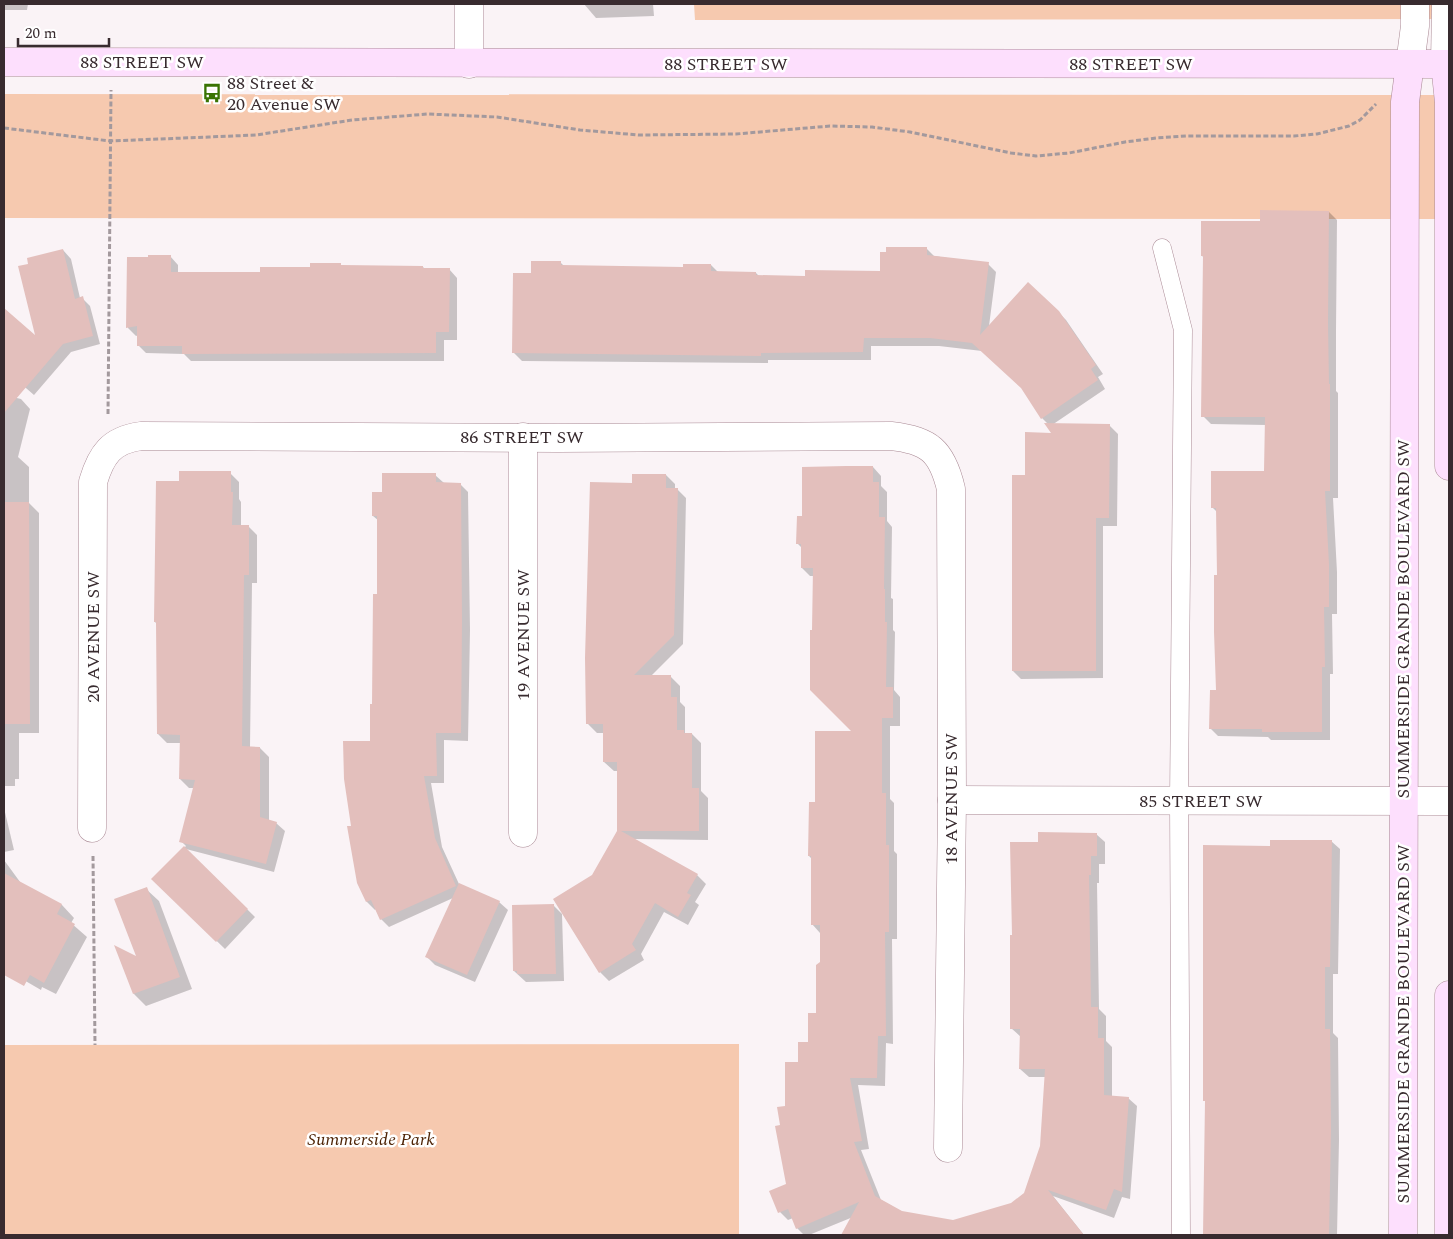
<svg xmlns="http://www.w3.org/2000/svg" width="1453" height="1239" viewBox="0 0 1453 1239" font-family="Spectral,serif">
<rect width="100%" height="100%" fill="#faf3f6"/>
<!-- green -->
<g fill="#f6c9af">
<path d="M694,4H1449V19L695,20Z"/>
<path d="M4,94L1449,95V219L4,218Z"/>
<path d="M739,1044V1235H4V1045Z"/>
</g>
<!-- shadow -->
<g fill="#0003">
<path d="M4,4H28L27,10H4Z"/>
<path d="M584,4H653L654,16L596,18Z"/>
<path d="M1329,212L1337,220L1336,332V391L1338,393V498H1333L1337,572V614H1332L1333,674H1330V740H1271L1268,737L1218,736L1210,728L1217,691V512L1212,507L1265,472L1266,425L1211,424L1203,416L1205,258L1202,256L1261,223Z"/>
<path d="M926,248L934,256L988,264L996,272L989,326L1058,312L1066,320L1103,374L1098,377L1105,389L1052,425H1109L1118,434L1117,526H1103V678L1021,679L1013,671L1026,476L1053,434L1049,425L1042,418L1023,389L982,351L939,346H871V360H768V363L522,361L514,353L560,262L564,266L685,268L711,265L718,272L756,273L759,276L806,277L882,272Z"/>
<path d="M63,250L71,259L80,298H82L90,306L100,344L71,352L34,395L4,369V310L37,339L30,265Z"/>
<path d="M170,256L178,265V273L261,274L342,266L423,267L425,269H449L457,278V340H444V361H191L184,354L146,353L138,345L139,335L136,336L128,328V258Z"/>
<path d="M4,395L21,399L30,409L18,457L29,467V503L39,513V733H19V779H15V786H4Z"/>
<path d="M873,467L881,476V486L887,492V521L892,527L891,598L893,599V630L895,632L894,690L900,697V726H890V799L894,803V851L897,854V939H892L893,1044L886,1043L885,1086L858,1085L869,1149L861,1150L881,1200L902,1212L953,1221L1012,1204L1025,1193L1041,1146L1046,1077H1029L1020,1069L1021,1037L1011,1028L1040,843L1096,834L1105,842V864H1099V883H1097L1099,1009L1106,1016V1041L1112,1047V1097L1128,1098L1137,1106L1130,1199L1122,1197L1114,1218L1053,1196L1084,1235H843L853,1217L809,1235H804L797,1228L793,1218L788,1220L780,1212L787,1185L781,1126L786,1107L809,1043L817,1015L821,962L820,933L812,924V859L809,856L816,804L854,732L814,631V576H810L802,568V548L797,543L804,518Z"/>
<path d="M230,473L239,482V499L241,502V526H248L257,535V583H252L250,748H260L269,757V821L276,823L285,831L274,872L186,849L255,917L225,949L153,879L186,846L181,841L195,788H189L180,779L181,743H167L158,734L157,624L155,622L180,482Z"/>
<path d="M435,475L444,483L460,484L468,492L470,630L468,741L444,740V783H431L442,847L459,884L499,902L508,910L475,982L435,965L427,957L453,898L389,927L381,919L376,909L375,910L367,902L353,827L371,742L379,596V521L373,516L383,493Z"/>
<path d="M666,475L675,484V489H677L686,498L683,644L651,676L671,677L680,686V702L685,707V734H692L701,743V791L708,798V840L634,839L697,875L706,884L695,902L699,905L688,925L664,912L641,954L644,960L609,981L600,972L555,900L593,876L618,831V771H614L604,762V733H597L588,724L633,484Z"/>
<path d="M4,808L14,850L4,852Z"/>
<path d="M1331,841L1340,849L1338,974H1333V1033L1338,1038L1339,1140L1337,1235H1205L1206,1102L1271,847Z"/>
<path d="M4,860L31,897L35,891L62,905L74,918L71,923L87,937L56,994L42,987L41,990L10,972L4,967V949L28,904L4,921Z"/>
<path d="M146,889L159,901L192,989L146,1006L134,994L116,947L138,959Z"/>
<path d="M554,906L562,914L564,981L526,982L514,971Z"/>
</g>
<!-- building -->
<g fill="#e3bfbc">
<path d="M1260,210L1329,211L1328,323L1329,384H1330V491H1325L1329,564V607H1324L1325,667H1322V732H1262V729H1209L1210,690H1216L1214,632V575H1217L1216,508H1211V471H1264L1265,417H1201L1203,256H1201V221H1260Z"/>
<path d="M886,247H927V255L989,262L980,335L1028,282L1059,311L1096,365L1091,369L1098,380L1041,419L1021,388L972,343L930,338H864L863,352L761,353V356L512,353L513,273H531V261H561V265L683,267V264H711V271L756,272V275L805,276V270L880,271V252H886Z"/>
<path d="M63,249L75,299L83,296L93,336L63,344L4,413V308L35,335L18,266L28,264L27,258Z"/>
<path d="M148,255H171V272H260V267H310V263H341V265L423,266V268H450L449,332H436V353L182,354V346H137V326L126,328L127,257H148Z"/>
<path d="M1044,423L1110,424L1109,518H1096V671H1012V475H1025V432L1051,433Z"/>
<path d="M846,466H873V482H879V517H885L884,589H885V622H887L886,687H893V718H882V793H886V845H889V932H885L886,1036H878L877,1078H850L862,1141L854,1142L875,1196L902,1211L953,1220L1011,1203L1024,1193L1040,1146L1045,1069H1019L1020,1029H1010V935H1012L1010,842H1038V832L1097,833V856H1091V875H1089L1091,1007H1098V1038H1104V1095L1129,1097L1122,1192L1114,1189L1106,1210L1048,1190L1084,1235H841L859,1202L796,1229L788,1209L778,1213L769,1191L786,1184L775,1126L780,1125L777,1107L785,1106V1062H798V1042H808V1013H816V965L820,962V925H811V856H808L809,802H815V731H851L810,690V630H812L813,568H801V544H796L797,516H802V467Z"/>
<path d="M179,471H231V492H233L232,525H249V575H244L242,746L260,747V817L277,822L266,864L179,842L195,780L179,779L180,735L157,734L156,622H154L156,481H179Z"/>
<path d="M382,473H436V482L461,483L462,621L461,733H436L437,776H424L435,838L456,886L380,920L371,900L366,902L357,883L347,826H351L344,779L343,741H370V704H372L373,594H377V516H372V492H382Z"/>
<path d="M632,474H666V488H678L674,635L634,675H671V697H677V730H684V733H692V788H699V831H621L698,874L687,893L691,895L678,917L655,903L632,944L636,950L599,973L553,899L592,875L617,831V762H603V724H586L585,658L590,482L632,483Z"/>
<path d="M4,502H29L30,724H4Z"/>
<path d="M1270,840H1332L1330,967H1325V1029H1330L1331,1131L1329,1235H1203L1205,1101H1203V845L1270,846Z"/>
<path d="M184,846L248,909L216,942L151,879Z"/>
<path d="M4,873L62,904L57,914L75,924L44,983L30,975L24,986L4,975Z"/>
<path d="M459,883L500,901L467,975L425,957Z"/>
<path d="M147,887L180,977L133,994L114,945L136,956L114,899Z"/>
<path d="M554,904L556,974H517V971H513L512,905Z"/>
</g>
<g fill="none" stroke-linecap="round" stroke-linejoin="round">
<defs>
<path id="lane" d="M1162,248L1183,330L1179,801L1181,1235"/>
<g id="street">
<path d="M469,4V64"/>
<path d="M1410,64L1415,26V4"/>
<path d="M1445,64L1446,4"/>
<path d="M523,437V833"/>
<path d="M952,800L1449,801"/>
<path d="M92,828L93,482C101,455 111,440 141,436L558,438L891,436C929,440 942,451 951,489L952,800L948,1148"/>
</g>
<g id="secondary">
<path d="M4,62L1449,64"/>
<path d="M1445,64L1449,102V466"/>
<path d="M1403,1235L1405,102L1410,64"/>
<path d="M1449,1235V995"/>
</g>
</defs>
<!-- lane casing -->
<use href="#lane" stroke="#aa8a95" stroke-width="19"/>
<!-- street casing -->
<use href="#street" stroke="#aa8a95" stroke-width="29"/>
<!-- secondary casing -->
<use href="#secondary" stroke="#aa8a95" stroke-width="29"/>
<!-- path -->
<g stroke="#a3999d" stroke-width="3" stroke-dasharray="5 2.5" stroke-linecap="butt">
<path d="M4,128L110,141L209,137L256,135L352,120L428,114L497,117L580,130L639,135L736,134L830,126L872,127L910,132L1011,153L1036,156L1069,153L1125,142L1156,138L1186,136H1294L1317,134L1349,126L1360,120L1376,104"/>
<path d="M108,414L111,90"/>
<path d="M93,856L95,1045"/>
</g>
<!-- lane -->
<use href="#lane" stroke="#fff" stroke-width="18"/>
<!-- street -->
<use href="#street" stroke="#fff" stroke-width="28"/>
<!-- secondary -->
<use href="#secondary" stroke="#fddffd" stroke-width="28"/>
</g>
<!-- icons -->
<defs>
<symbol id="bus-bare" viewBox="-9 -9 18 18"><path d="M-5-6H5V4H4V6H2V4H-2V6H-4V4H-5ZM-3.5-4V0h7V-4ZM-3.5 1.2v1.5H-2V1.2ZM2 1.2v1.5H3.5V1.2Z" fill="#3a7303" stroke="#fff" stroke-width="2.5" paint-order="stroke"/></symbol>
</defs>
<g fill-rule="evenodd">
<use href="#bus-bare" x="198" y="79" width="28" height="28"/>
</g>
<g text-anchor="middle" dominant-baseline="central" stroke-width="5" stroke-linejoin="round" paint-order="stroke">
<!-- street labels -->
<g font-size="18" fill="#382b2f" stroke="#fff">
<text x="142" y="62">88 STREET SW</text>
<text x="726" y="64">88 STREET SW</text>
<text x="1131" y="64">88 STREET SW</text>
<text x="522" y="437">86 STREET SW</text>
<text transform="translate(1403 619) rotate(-90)">SUMMERSIDE GRANDE BOULEVARD SW</text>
<text transform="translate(523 635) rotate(-90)">19 AVENUE SW</text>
<text transform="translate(93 637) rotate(-90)">20 AVENUE SW</text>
<text transform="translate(951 799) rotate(-90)">18 AVENUE SW</text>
<text x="1201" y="801">85 STREET SW</text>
<text transform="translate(1403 1024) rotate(-90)">SUMMERSIDE GRANDE BOULEVARD SW</text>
</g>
<!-- poi labels -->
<g font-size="18" fill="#382b2f" stroke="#fff" text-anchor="start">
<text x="227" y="83">88 Street &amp;<tspan x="227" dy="21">20 Avenue SW</tspan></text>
</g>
<!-- park labels -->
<g font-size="18" font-style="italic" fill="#4e2406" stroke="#fff">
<text x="371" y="1139">Summerside Park</text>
</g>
</g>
<!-- border -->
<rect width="1453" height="1239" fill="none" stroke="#382b2f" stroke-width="10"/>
<!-- scale -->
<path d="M18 38v8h91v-8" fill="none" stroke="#382b2f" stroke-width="2.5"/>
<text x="25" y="38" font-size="15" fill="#382b2f" stroke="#ffffff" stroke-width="4" paint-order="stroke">20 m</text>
</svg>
